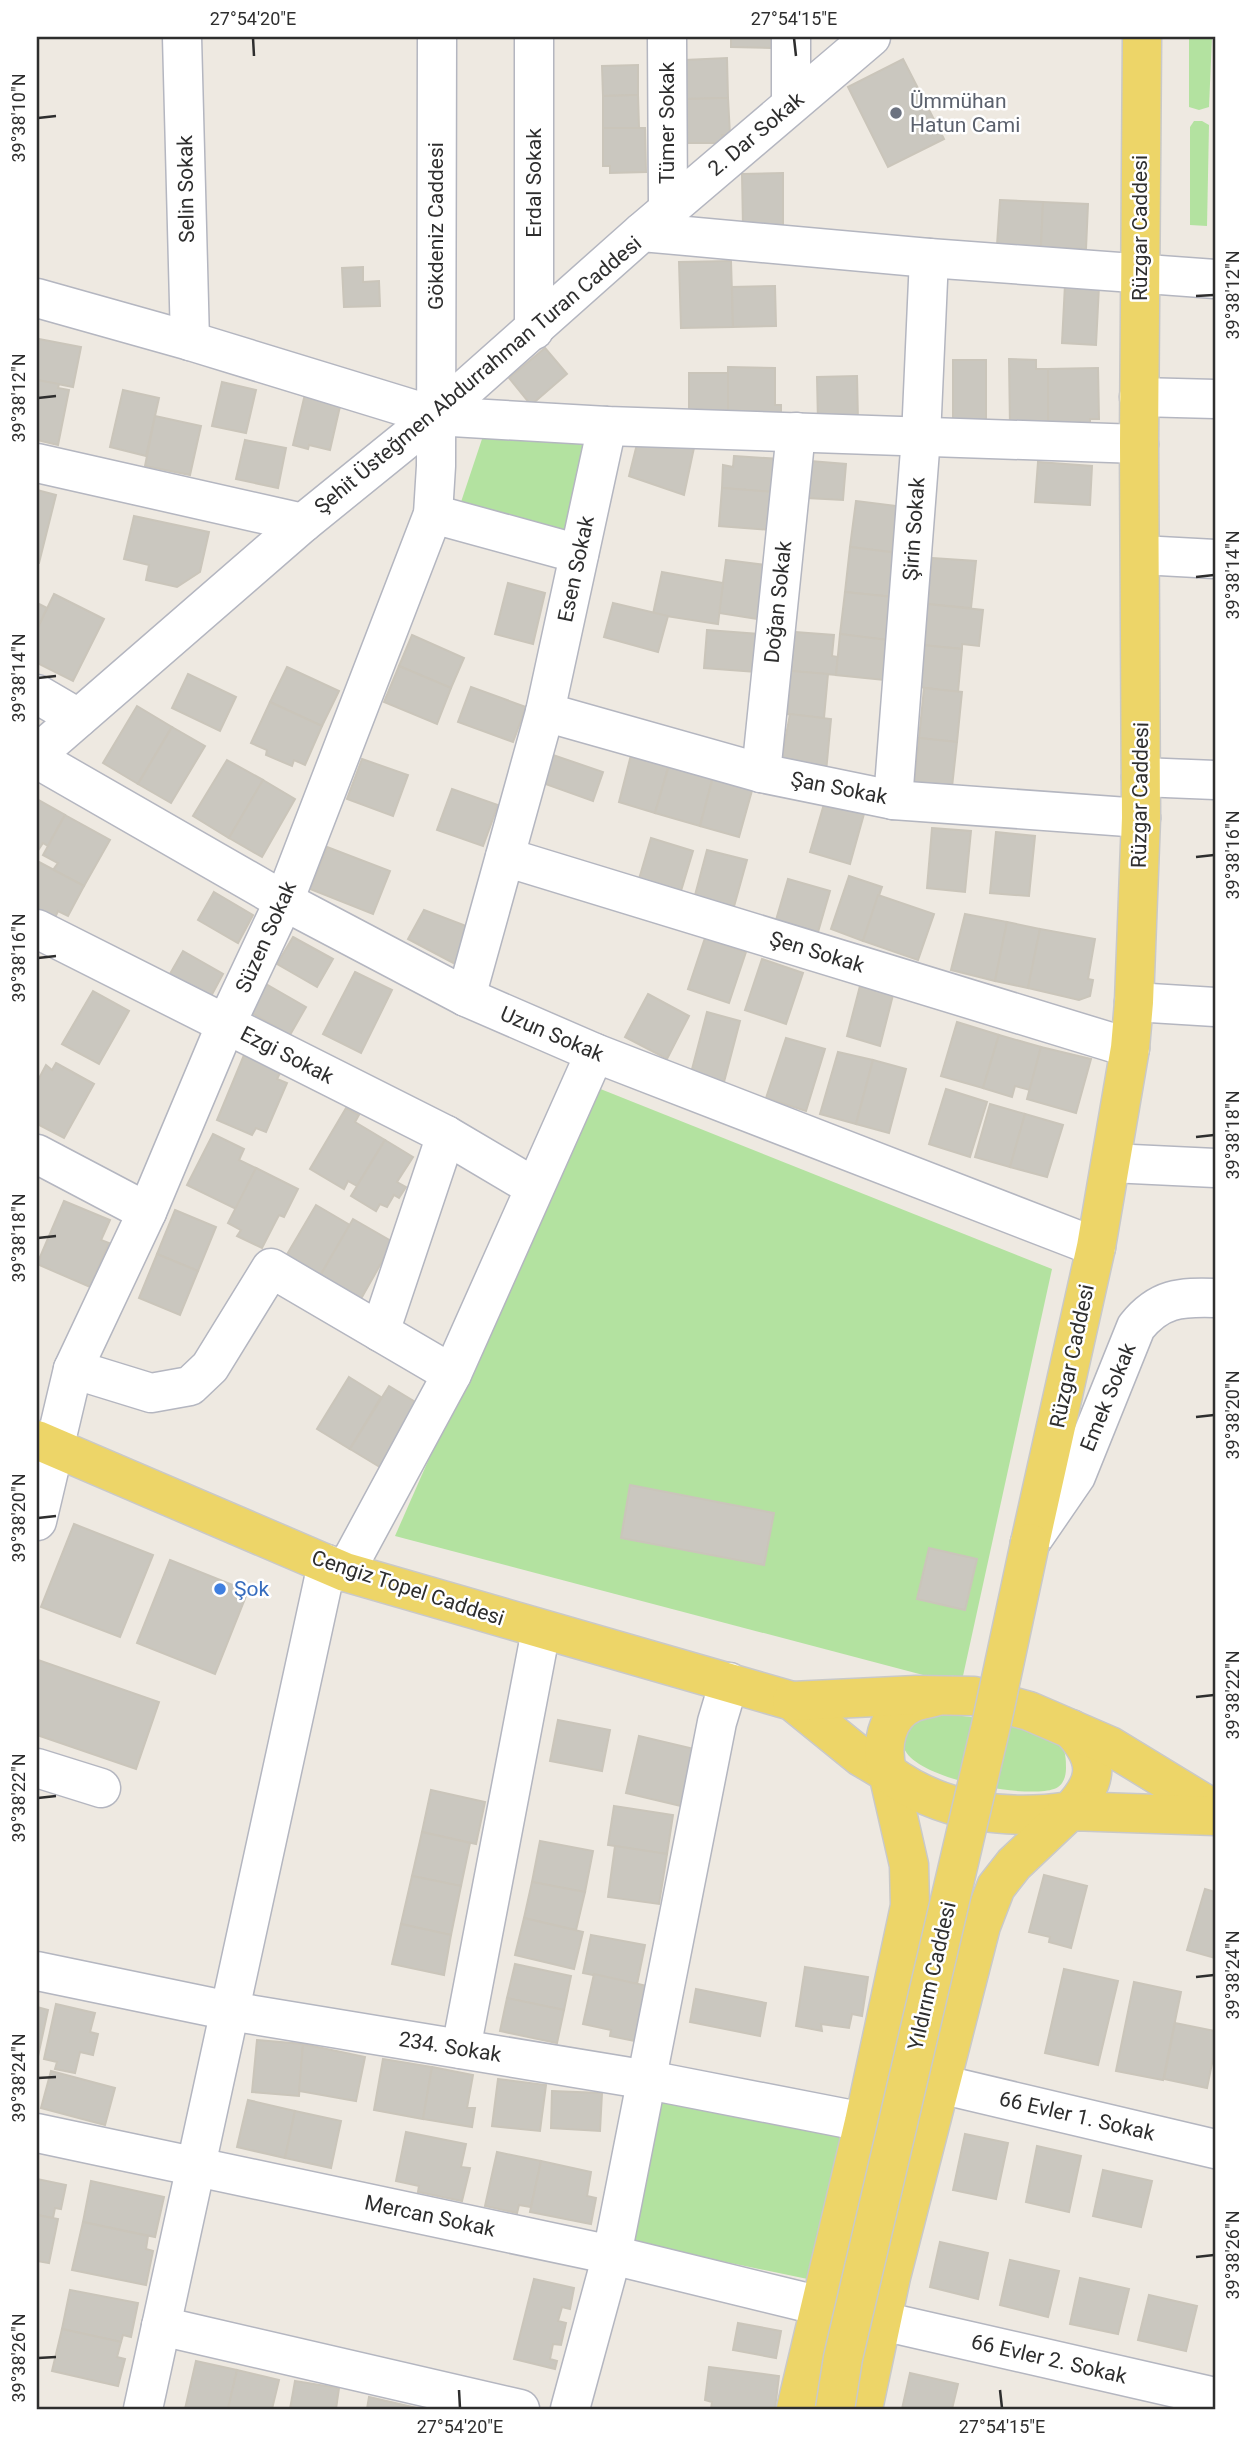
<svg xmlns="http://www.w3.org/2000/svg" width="1252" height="2446" viewBox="0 0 1252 2446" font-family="Roboto,sans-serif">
<rect width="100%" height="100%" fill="#eee9e1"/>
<!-- green -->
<g fill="#b3e2a0">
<path d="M1189,37H1212L1209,107L1199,110L1189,107Z"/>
<path d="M1194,121H1202L1209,125L1207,226L1190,225V127Z"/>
<path d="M483,436L581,442L588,450L568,537L459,508Z"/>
<path d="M593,1086L1052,1269L961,1685L395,1536Z"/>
<path d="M956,1715C983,1719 1039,1725 1059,1743C1066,1749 1066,1760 1066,1768C1066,1777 1063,1786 1054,1789C1025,1799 915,1779 904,1748C901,1739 906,1731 910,1723L924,1717Z"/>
<path d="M657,2090L853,2130L822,2282L625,2241Z"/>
</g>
<!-- building -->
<g fill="#cac7bf" stroke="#cac5ba" stroke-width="2">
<path d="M731,37H771V48L731,47Z"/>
<path d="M727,58L728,98L686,99L685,60Z"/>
<path d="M903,59L944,139L888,167L848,87Z"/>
<path d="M638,65V95L603,96L602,66Z"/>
<path d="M638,95L639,128H603V96Z"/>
<path d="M728,98L730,135H722L723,143H686V99Z"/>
<path d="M603,128H645L646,172L610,173V166H603Z"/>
<path d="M783,173V226L743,227L742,174Z"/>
<path d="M1000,200L1043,202L1041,247L997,245Z"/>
<path d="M1043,202L1088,204L1086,249L1041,247Z"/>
<path d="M731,261L733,327L681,328L679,262Z"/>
<path d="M363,267V282L379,281L380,306L344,307L342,268Z"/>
<path d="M1065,284L1099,286L1096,345L1062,343Z"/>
<path d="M775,286L776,326L733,327L732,287Z"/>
<path d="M39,339L81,347L73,387L37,380V351Z"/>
<path d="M545,348L567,374L531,405L509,378Z"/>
<path d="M1009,359L1036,360V369H1048V426H1010Z"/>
<rect x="953" y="360" width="33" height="66"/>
<path d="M728,367L775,368V405H781V419H728Z"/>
<path d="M1098,368L1099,419H1090V425L1048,426V369Z"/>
<rect x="689" y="373" width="39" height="46"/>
<path d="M857,376L858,421L818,422L817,377Z"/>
<path d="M37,380L59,384L58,388L69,390L58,445L37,440Z"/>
<path d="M222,382L256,390L246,433L212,426Z"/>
<path d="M123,390L159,398L146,456L110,447Z"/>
<path d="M305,394L341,402L330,450L309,445L308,449L293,445Z"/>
<path d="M155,416L201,426L190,475L145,466Z"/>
<path d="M245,440L286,448L278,488L236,479Z"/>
<path d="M638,440L695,443L684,495L629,476Z"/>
<path d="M734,456L780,459L775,492L722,488L723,465L733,467Z"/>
<path d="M810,461L846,464L843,500L807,498Z"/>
<path d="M1038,462L1092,466L1090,505L1035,502Z"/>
<path d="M722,488L775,492L772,530L719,526Z"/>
<path d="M37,490L56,495L39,563H37Z"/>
<path d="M856,501L897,506L892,552L850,547Z"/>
<path d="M134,516L209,532L200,572L177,587L146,580L149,565L124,559Z"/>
<path d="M850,547L898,553L893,597L845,592Z"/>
<path d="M932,558L976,561L971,608L927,604Z"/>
<path d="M726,560L765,565L758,619L719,613Z"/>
<path d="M662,572L723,583L718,624L653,614Z"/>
<path d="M508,583L545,593L533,644L495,634Z"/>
<path d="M845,592L893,597L888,640L840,634Z"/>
<path d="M54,594L104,619L73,681L37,663V629Z"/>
<path d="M37,603L47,608L37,629Z"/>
<path d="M613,603L668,616L658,652L604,637Z"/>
<path d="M927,604L983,610L979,646L962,644V649L922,645Z"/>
<path d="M707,630L759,634L756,672L704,668Z"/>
<path d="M795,632L834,635L832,656L838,657L836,675L791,671Z"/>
<path d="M840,634L888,640L884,680L836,675Z"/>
<path d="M412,635L464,658L451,688L399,666Z"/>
<path d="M922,645L962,649L958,692L918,687Z"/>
<path d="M399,666L451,688L437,724L384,702Z"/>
<path d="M287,667L339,691L322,726L270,702Z"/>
<path d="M791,671L828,674L824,718L787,714Z"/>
<path d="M188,674L236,697L220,731L172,708Z"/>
<path d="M471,687L526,707L513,742L458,722Z"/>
<path d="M924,688L962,692L957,742L919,738Z"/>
<path d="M270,702L322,726L305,765L294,760L292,766L266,755L267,750L251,743Z"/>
<path d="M137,706L172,727L138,784L103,763Z"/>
<path d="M790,714L831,719L826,772L781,762Z"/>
<path d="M172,727L205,746L171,803L138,784Z"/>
<path d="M919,738L957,742L952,787L914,783Z"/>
<path d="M547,753L603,772L593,801L537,781Z"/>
<path d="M631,755L669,765L655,813L619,802Z"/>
<path d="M362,759L408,775L393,816L347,799Z"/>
<path d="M227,760L263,780L229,838L193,816Z"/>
<path d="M669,765L713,777L700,826L655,813Z"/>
<path d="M713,777L753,787L739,837L700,826Z"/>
<path d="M263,780L295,799L262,857L229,838Z"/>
<path d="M452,789L498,805L483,846L437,830Z"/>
<path d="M37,799L65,815L48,846L43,843L37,852Z"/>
<path d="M824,804L864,814L850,864L810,852Z"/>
<path d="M65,815L110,840L84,886L53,870L58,863L43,855Z"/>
<path d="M932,828L971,831L965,892L927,888Z"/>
<path d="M996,832L1035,836L1029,896L990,893Z"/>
<path d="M651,838L693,851L681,891L639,879Z"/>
<path d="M327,847L390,871L373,914L310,889Z"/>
<path d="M707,850L747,860L733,910L694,899Z"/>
<path d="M39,862L84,886L68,916L58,911L52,924L37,916V866Z"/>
<path d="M849,876L882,887L863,941L831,929Z"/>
<path d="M788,879L830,891L818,932L776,920Z"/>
<path d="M214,892L253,915L238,943L198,920Z"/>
<path d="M878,895L934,914L918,960L863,941Z"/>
<path d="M424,910L469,927L459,966L408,939Z"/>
<path d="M965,914L1007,922L995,981L951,970Z"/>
<path d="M1007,922L1040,929L1028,988L995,981Z"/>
<path d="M1040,929L1095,939L1088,979L1093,980L1090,996L1079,1000L1028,988Z"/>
<path d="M293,937L333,959L317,987L277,964Z"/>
<path d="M705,938L746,952L729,1003L688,989Z"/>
<path d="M183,951L223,974L208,1002L167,979Z"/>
<path d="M762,959L803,973L786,1024L745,1010Z"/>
<path d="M355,972L392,990L361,1053L323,1034Z"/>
<path d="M266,984L306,1007L290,1035L250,1012Z"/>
<path d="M860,986L893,995L880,1046L847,1036Z"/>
<path d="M93,991L129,1011L99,1064L62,1044Z"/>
<path d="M648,994L689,1016L667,1059L625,1037Z"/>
<path d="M707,1012L740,1021L724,1082L691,1073Z"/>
<path d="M957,1022L999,1035L983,1088L941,1076Z"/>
<path d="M999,1035L1041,1047L1030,1090L1015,1086L1012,1097L983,1088Z"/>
<path d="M786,1038L825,1049L806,1111L766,1098Z"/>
<path d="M1041,1047L1091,1059L1076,1113L1027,1099Z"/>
<path d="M838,1052L873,1060L856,1124L820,1114Z"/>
<path d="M244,1055L281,1071L277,1079L287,1083L266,1132L256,1128L252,1135L217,1120Z"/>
<path d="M873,1060L906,1069L889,1133L856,1124Z"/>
<path d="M56,1063L94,1084L64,1138L37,1124V1082L46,1065L52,1070Z"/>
<path d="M946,1089L987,1102L970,1157L929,1144Z"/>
<path d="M990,1104L1025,1114L1010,1167L975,1157Z"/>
<path d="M346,1108L359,1115L355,1122L385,1140L357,1186L348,1181L344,1189L310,1169Z"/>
<path d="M1025,1114L1063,1125L1047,1177L1010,1167Z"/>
<path d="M213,1134L244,1149L239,1160L256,1168L236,1209L187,1185Z"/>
<path d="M385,1140L413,1157L397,1182L406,1187L399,1198L394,1195L387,1207L380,1204L376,1211L351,1196Z"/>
<path d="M256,1168L298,1189L284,1217L279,1215L262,1248L237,1236L241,1230L228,1223Z"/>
<path d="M64,1201L110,1220L101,1240L109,1243L90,1287L37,1264Z"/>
<path d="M316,1205L350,1225L316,1283L282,1263Z"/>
<path d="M175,1210L216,1227L198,1271L157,1254Z"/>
<path d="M353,1219L393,1242L357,1306L316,1283Z"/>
<path d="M157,1254L198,1271L180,1315L139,1298Z"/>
<path d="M349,1377L381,1397L350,1449L317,1429Z"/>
<path d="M389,1386L422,1406L383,1469L350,1449Z"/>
<path d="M630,1485L774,1513L764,1565L621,1538Z"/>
<path d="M74,1524L153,1555L120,1637L41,1607Z"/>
<path d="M929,1548L977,1559L965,1610L917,1599Z"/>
<path d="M170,1560L248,1591L215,1674L137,1643Z"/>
<path d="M38,1660L159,1702L136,1769L37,1735Z"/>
<path d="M558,1720L610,1730L602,1771L550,1761Z"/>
<path d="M639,1736L694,1749L681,1806L626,1793Z"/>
<path d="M431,1790L485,1802L476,1844L422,1832Z"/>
<path d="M614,1806L673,1815L667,1854L608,1845Z"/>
<path d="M422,1832L470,1843L461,1886L412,1876Z"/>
<path d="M540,1841L593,1851L585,1892L532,1882Z"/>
<path d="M615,1846L667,1854L659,1904L608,1897Z"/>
<path d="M1044,1875L1087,1886L1071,1948L1049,1942L1050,1937L1029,1932Z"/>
<path d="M412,1876L461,1886L451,1935L401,1924Z"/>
<path d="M532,1882L585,1892L576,1930L524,1918Z"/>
<path d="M1205,1889L1215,1892V1958L1187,1950Z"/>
<path d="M524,1918L583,1932L574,1969L515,1955Z"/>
<path d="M401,1924L451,1935L444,1975L392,1964Z"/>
<path d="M591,1935L645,1945L637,1984L583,1973Z"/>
<path d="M515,1964L571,1976L564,2010L507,1998Z"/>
<path d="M805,1967L868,1977L862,2016L852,2014L849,2028L821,2024L822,2031L796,2026Z"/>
<path d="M1064,1969L1118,1981L1098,2065L1045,2053Z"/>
<path d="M594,1974L647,1986L635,2041L610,2036L611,2030L583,2024Z"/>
<path d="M1134,1982L1181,1992L1163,2080L1116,2071Z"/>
<path d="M696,1989L766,2003L760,2036L690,2022Z"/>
<path d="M507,1998L564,2010L557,2043L500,2031Z"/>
<path d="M56,2004L95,2013L90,2032L98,2034L93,2055L80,2052L75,2073L55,2069L57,2062L44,2059Z"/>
<path d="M37,2007L48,2010L37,2061Z"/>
<path d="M1175,2023L1215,2031V2049L1207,2088L1164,2079Z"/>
<path d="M257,2040L303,2044L299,2096L252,2092Z"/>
<path d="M303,2044L365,2057L356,2101L299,2091Z"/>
<path d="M383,2059L432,2067L423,2119L374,2110Z"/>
<path d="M432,2067L473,2075L467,2108H475L472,2127L423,2119Z"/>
<path d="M51,2071L115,2088L105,2125L41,2108Z"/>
<path d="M498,2079L546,2085L540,2131L492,2126Z"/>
<path d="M552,2091L602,2093L600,2131L551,2128Z"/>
<path d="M248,2100L295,2111L285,2158L237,2147Z"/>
<path d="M295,2111L341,2121L331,2168L285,2158Z"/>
<path d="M406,2132L466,2144L461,2167L470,2168L462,2201L418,2192L419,2186L396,2181Z"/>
<path d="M965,2134L1008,2143L996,2199L953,2190Z"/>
<path d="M1037,2146L1081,2156L1069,2212L1026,2202Z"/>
<path d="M497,2152L541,2161L531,2207L519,2205L517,2213L485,2206Z"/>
<path d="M541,2161L591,2172L587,2196L596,2198L591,2224L530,2212Z"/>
<path d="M1103,2170L1152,2181L1141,2227L1093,2216Z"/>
<path d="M37,2179L66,2185L61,2209L55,2208L53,2218L37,2215Z"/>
<path d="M91,2181L164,2197L155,2237L83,2222Z"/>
<path d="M37,2215L58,2219L49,2263L37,2261Z"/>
<path d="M83,2222L148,2236L146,2249L153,2251L146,2285L72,2270Z"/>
<path d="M940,2242L988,2253L978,2299L930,2287Z"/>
<path d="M1010,2260L1059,2271L1048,2317L1000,2305Z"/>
<path d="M1080,2278L1129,2289L1118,2334L1070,2324Z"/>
<path d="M534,2279L574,2288L570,2309L562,2307L558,2321L566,2323L561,2345L553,2344L550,2359L557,2361L555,2369L514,2359Z"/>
<path d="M70,2290L138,2303L131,2337L123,2335L121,2342L62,2329Z"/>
<path d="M1149,2295L1197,2306L1186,2351L1138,2340Z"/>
<path d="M738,2323L781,2331L776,2358L733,2350Z"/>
<path d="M62,2329L121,2342L117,2357L125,2359L118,2386L52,2371Z"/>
<path d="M196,2361L237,2370L228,2409H185Z"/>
<path d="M709,2367L779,2376L775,2409H711L712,2402L705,2400Z"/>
<path d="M237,2370L279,2380L272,2409H228Z"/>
<path d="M910,2373L958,2384L952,2409H902Z"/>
<path d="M295,2381L339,2388L336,2409H290Z"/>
<path d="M369,2397L421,2409H367Z"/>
</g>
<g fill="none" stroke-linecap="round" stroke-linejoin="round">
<defs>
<g id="minor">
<path d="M182,37L190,341"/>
<path d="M667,37L668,208"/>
<path d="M791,37V104"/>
<path d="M642,232L871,37"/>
<path d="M37,298L190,341L435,416L607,426L1139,444"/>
<path d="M534,330V37"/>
<path d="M1139,397L1215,399"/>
<path d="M37,463L303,523"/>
<path d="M433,514L579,554"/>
<path d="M1141,555L1215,559"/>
<path d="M37,694L78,718"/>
<path d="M545,712L761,773L893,800L1141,818"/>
<path d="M37,754L303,523L435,416L642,232L929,258L1215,279"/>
<path d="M37,759L284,901L466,997L595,1053L1096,1247"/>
<path d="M761,773L796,432"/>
<path d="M1141,777L1215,780"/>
<path d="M893,800L921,437L929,258"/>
<path d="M505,857L1130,1048"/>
<path d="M37,929L446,1135L534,1187"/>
<path d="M466,997L545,712L607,426"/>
<path d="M1134,1002L1215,1007"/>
<path d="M37,1154L147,1212"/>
<path d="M1111,1163L1215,1168"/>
<path d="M380,1332L446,1135"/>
<path d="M73,1369L151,1393L190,1386L210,1367L271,1268L452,1374"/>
<path d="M37,1521L73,1369L147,1212L226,1024L284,901L433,514L436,466L437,37"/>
<path d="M1030,1543L1076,1476L1136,1327C1159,1298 1180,1297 1215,1298"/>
<path d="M345,1572L452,1374L595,1053"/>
<path d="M37,1768L101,1788"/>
<path d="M37,1971L230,2011L648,2080L864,2122"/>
<path d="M461,2049L541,1630"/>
<path d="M940,2084L1215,2149"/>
<path d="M37,2133L612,2255L821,2306"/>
<path d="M882,2321L1215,2397"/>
<path d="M161,2326L520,2409"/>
<path d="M143,2409L327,1564"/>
<path d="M570,2409L612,2255L717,1722L729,1682"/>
</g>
<g id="major">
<path d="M37,1440L345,1572L792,1701L861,1757L888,1773L909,1865L910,1906L864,2122L796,2409"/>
<path d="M1030,1543L1096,1247L1130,1048L1134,1002L1141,818L1139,444L1142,37"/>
<path d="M934,1697C927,1699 918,1700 912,1703C885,1715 880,1748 888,1773C940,1812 1007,1821 1070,1811C1099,1781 1100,1760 1071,1729"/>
<path d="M792,1701L917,1695L974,1696L1029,1711L1110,1746L1215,1810"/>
<path d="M863,2409L891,2277L981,1926L996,1887L1014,1864L1070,1811L1215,1816"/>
</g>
</defs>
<!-- minor casing -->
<use href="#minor" stroke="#b4b6c0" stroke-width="41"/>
<!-- major casing -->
<use href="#major" stroke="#c9c9c9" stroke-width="41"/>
<!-- minor -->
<use href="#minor" stroke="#fff" stroke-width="38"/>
<!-- major -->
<use href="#major" stroke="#edd568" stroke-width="38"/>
<defs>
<path id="major-bridge" d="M835,2409L843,2358L992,1721L1030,1543"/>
</defs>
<!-- major-bridge casing -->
<use href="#major-bridge" stroke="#c9c9c9" stroke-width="41" stroke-linecap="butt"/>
<!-- major-bridge -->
<use href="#major-bridge" stroke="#edd568" stroke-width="38"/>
</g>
<!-- ticks -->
<path fill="none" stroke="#2e2e2e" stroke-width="2.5" d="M253,38L254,56M794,38L796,56M38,118L56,116M1196,296L1214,295M38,398L56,396M1196,577L1214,575M38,678L56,676M1196,857L1214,855M38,958L56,956M1196,1137L1214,1135M38,1238L56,1236M1196,1417L1214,1415M38,1518L56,1516M1196,1697L1214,1695M38,1798L56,1796M1196,1977L1214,1975M38,2078L56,2077M1196,2257L1214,2255M38,2358L56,2357M459,2390L460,2408M1000,2390L1002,2408"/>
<!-- markers -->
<circle fill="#6b7280" stroke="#fff" stroke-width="2.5" cx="896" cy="113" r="7"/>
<circle fill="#3f7fe0" stroke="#fff" stroke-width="2.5" cx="220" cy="1589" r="7"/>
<g text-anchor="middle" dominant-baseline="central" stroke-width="5" stroke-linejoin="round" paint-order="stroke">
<!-- worship labels -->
<g font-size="21" fill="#5b616d" stroke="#fff" text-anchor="start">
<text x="910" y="101">Ümmühan<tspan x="910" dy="24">Hatun Cami</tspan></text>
</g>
<!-- street labels -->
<g font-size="21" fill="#2e2e2e" stroke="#fff">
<text transform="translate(667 123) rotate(-90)">Tümer Sokak</text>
<text transform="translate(756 134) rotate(-40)">2. Dar Sokak</text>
<text transform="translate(534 183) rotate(-90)">Erdal Sokak</text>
<text transform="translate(186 189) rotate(-91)">Selin Sokak</text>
<text transform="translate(436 226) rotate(-90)">Gökdeniz Caddesi</text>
<text transform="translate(1140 228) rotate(-90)">Rüzgar Caddesi</text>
<text transform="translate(478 375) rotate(-40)">Şehit Üsteğmen Abdurrahman Turan Caddesi</text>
<text transform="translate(914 529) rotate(-86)">Şirin Sokak</text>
<text transform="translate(576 569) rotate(-78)">Esen Sokak</text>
<text transform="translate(778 602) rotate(-84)">Doğan Sokak</text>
<text transform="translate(839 788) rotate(11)">Şan Sokak</text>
<text transform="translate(1140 795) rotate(-89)">Rüzgar Caddesi</text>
<text transform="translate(266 937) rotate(-66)">Süzen Sokak</text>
<text transform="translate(817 952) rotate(17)">Şen Sokak</text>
<text transform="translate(552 1034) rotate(23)">Uzun Sokak</text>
<text transform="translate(287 1055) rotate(27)">Ezgi Sokak</text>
<text transform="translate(1072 1356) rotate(-78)">Rüzgar Caddesi</text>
<text transform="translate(1108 1397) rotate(-68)">Emek Sokak</text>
<text transform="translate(408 1588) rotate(18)">Cengiz Topel Caddesi</text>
<text transform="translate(932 1976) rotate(-77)">Yıldırım Caddesi</text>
<text transform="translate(450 2047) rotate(9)">234. Sokak</text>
<text transform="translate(1077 2116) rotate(13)">66 Evler 1. Sokak</text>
<text transform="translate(430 2216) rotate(12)">Mercan Sokak</text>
<text transform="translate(1049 2359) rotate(13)">66 Evler 2. Sokak</text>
</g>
<!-- shop labels -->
<g font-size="21" fill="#366cbe" stroke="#fff" text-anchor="start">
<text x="234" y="1589">Şok</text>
</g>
</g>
<!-- border -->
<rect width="1252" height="2446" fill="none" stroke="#ffffff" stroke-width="77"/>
<rect x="38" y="38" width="1176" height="2370" fill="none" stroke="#2e2e2e" stroke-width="2.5"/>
<g font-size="18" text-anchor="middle" fill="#2e2e2e">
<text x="253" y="25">27°54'20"E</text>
<text x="794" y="25">27°54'15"E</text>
<text transform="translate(19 118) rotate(-90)" y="6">39°38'10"N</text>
<text transform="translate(1233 295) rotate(-90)" y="6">39°38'12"N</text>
<text transform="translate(19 398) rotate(-90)" y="6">39°38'12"N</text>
<text transform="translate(1233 575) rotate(-90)" y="6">39°38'14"N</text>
<text transform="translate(19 678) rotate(-90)" y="6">39°38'14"N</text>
<text transform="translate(1233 855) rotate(-90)" y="6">39°38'16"N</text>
<text transform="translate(19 958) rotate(-90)" y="6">39°38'16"N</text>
<text transform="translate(1233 1135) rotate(-90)" y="6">39°38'18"N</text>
<text transform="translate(19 1238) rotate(-90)" y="6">39°38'18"N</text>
<text transform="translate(1233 1415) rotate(-90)" y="6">39°38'20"N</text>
<text transform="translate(19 1518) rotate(-90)" y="6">39°38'20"N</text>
<text transform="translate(1233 1695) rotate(-90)" y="6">39°38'22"N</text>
<text transform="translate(19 1798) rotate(-90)" y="6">39°38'22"N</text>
<text transform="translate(1233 1975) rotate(-90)" y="6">39°38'24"N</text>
<text transform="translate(19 2078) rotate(-90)" y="6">39°38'24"N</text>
<text transform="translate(1233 2255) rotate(-90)" y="6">39°38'26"N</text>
<text transform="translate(19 2358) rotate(-90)" y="6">39°38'26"N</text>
<text x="460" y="2433">27°54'20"E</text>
<text x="1002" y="2433">27°54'15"E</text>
</g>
</svg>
